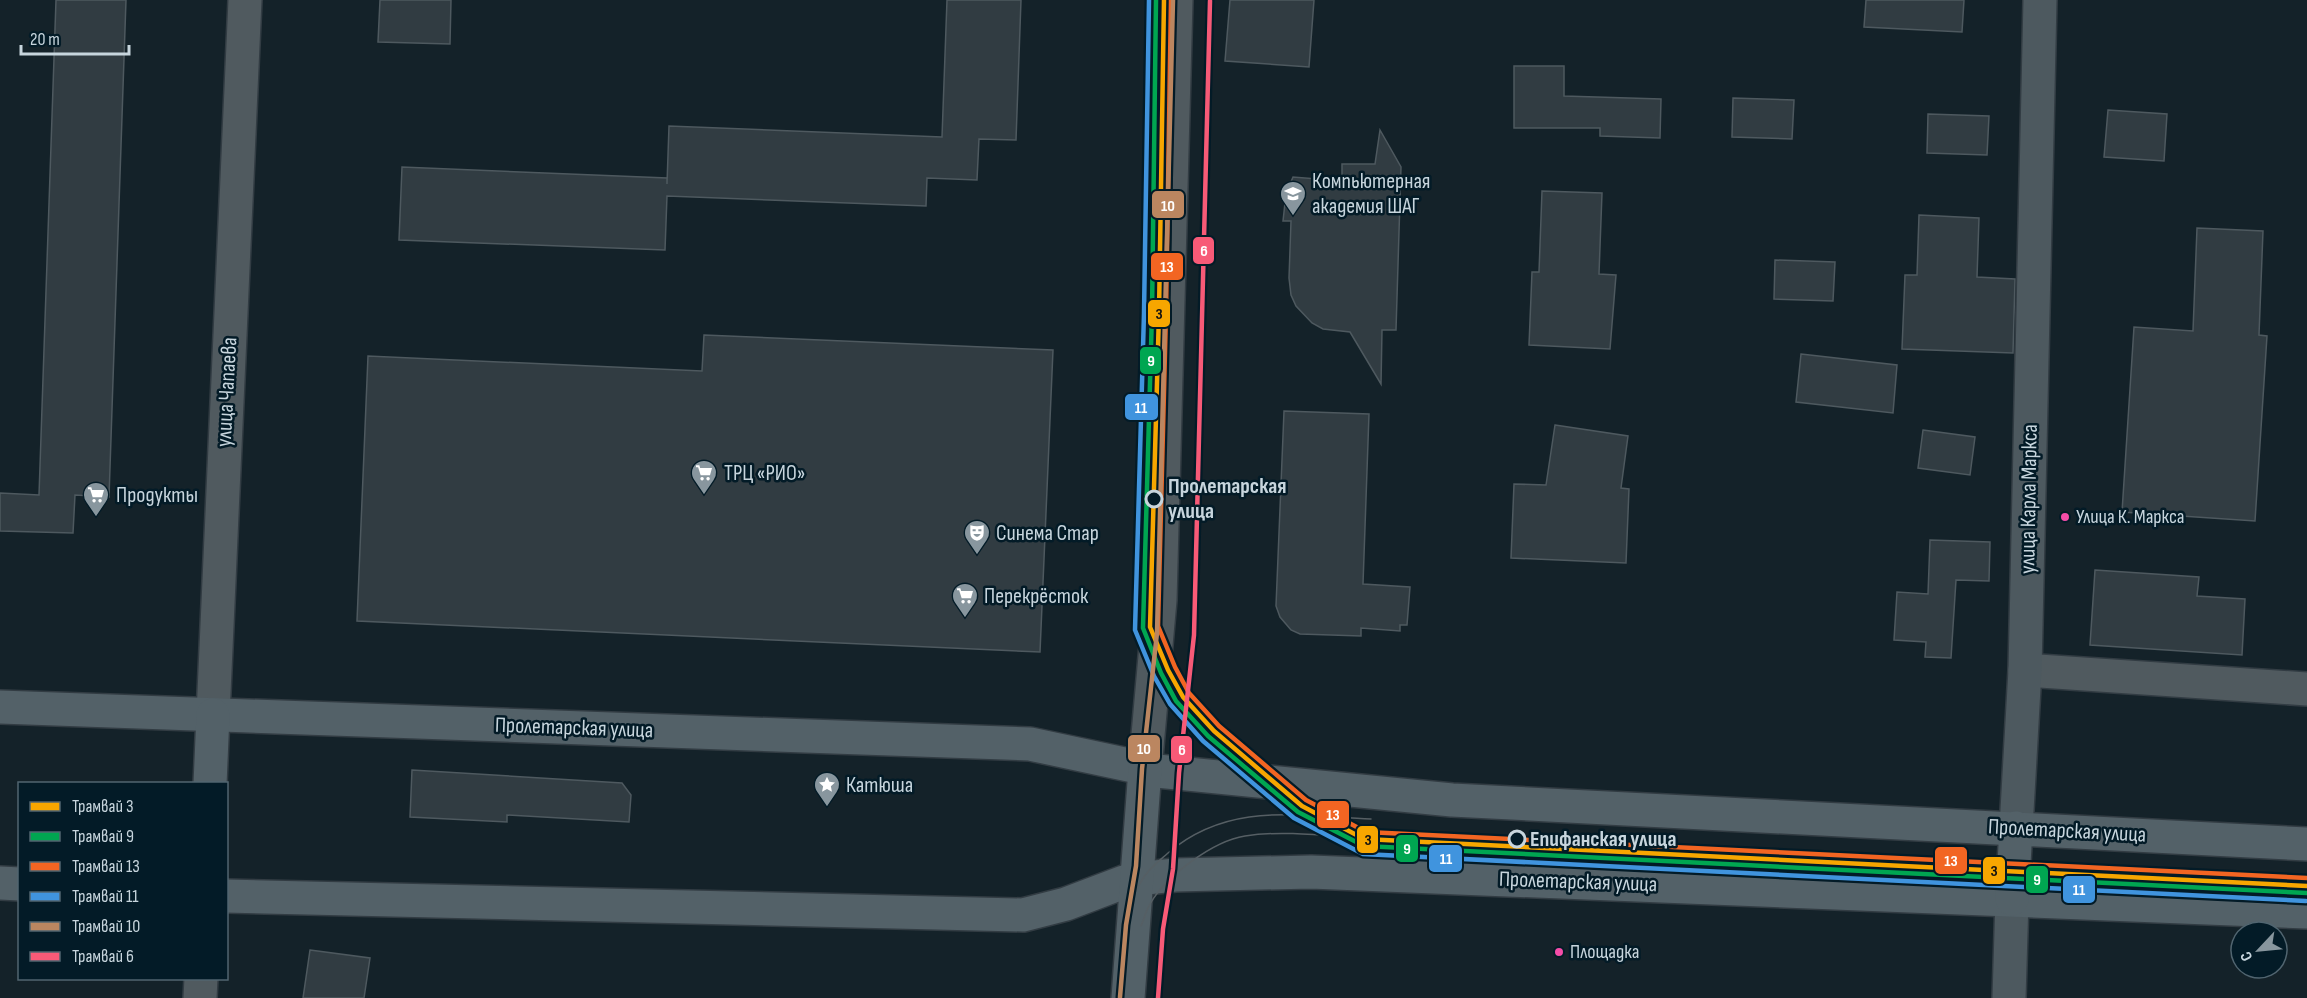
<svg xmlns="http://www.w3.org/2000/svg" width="2307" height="998" viewBox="0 0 2307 998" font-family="'Sofia Sans Condensed',sans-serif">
<rect width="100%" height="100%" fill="#142229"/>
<!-- building -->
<g fill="#313c42" stroke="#4e595f" stroke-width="1.5">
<path d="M56,0H126L109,497L75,495L73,533L0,531V493L39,495Z"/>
<path d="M380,0H451L450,44L378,42Z"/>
<path d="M947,0H1021L1016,140L979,139L977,180L927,178L926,206L667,196L665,250L399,240L402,167L667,178V184L669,126L942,137Z"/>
<path d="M1230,0H1314L1309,67L1225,61Z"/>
<path d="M1866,0H1964L1962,32L1864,27Z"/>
<path d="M1514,66H1564V96L1661,99L1660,138L1600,136V128H1514Z"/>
<path d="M1733,98L1794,100L1792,139L1732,137Z"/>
<path d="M2108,110L2167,114L2164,161L2104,157Z"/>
<path d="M1928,114L1989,116L1987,155L1927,153Z"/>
<path d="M1380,130L1401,167L1396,330H1382L1381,384L1350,332L1323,329L1312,323L1296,306L1291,295L1289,278L1291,221H1283L1286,194L1293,177L1342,181V164H1375Z"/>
<path d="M1542,191L1602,193L1599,274L1616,275L1610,349L1529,345L1532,272H1539Z"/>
<path d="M1919,215L1979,218L1977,277L2015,279L2013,353L1902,349L1905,275H1917Z"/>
<path d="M2197,228L2263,231L2259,335L2267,336L2255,521L2122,512L2134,327L2193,331Z"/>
<path d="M1775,260L1835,262L1833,301L1774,299Z"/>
<path d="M704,335L1053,350L1040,652L357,621L368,356L702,371Z"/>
<path d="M1801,354L1897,365L1893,413L1796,402Z"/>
<path d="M1284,411L1369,414L1363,584L1410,587L1407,625H1400V631L1361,628V636L1300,634L1291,630L1280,617L1276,606Z"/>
<path d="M1555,425L1628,436L1621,488L1629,489L1626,563L1511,558L1514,484L1546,485Z"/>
<path d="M1923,430L1975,437L1970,475L1918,468Z"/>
<path d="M1930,540L1990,542L1989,581L1956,580L1951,658L1925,657L1926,642L1894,640L1897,592L1928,594Z"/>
<path d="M2095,570L2199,577L2197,596L2245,599L2242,655L2090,645Z"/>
<path d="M412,770L622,783L631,795L629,822L507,815V822L410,817Z"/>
<path d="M310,950L370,958L364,998H303Z"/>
</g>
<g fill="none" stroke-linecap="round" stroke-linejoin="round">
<defs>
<g id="street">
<path d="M2025,670L2307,689"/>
<path d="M213,715L245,0"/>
<path d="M1145,769L1160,600L1176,0"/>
<path d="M200,998L201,978"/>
</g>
<g id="secondary">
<path d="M2016,828L2025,670L2040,0"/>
<path d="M2009,998L2012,899"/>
</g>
<g id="primary">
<path d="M0,707L1030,744L1157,771L1452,800L2307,844"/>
<path d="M210,784L213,715"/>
<path d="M0,883L20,884"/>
<path d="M226,896L1023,915L1066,904L1124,882L1136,879L1175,875L1311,872L2307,912"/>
<path d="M2012,899L2016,828"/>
<path d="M1128,998L1145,769"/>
</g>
</defs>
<!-- street casing -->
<use href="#street" stroke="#323c43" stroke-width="36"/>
<!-- secondary casing -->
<use href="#secondary" stroke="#323c43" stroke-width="36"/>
<!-- primary casing -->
<use href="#primary" stroke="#323c43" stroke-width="36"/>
<!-- street -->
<use href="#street" stroke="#505a5f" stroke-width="33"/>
<!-- secondary -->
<use href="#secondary" stroke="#4d595f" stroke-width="33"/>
<!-- primary -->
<use href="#primary" stroke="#536168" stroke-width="33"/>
<!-- tram -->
<g stroke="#565f64" stroke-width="1.5">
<path d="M1121,926C1128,911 1133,894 1142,880C1148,869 1159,861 1168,853C1229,801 1298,816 1371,819"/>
<path d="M1141,926C1144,919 1146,911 1150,904C1166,876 1213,841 1245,836C1284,830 1325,836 1364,839"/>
</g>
<defs>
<path id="tram-1" d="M1164,0L1159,313L1150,627L1168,670L1183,697L1214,731L1302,806L1364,839L2307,886"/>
<path id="tram-2" d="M1156,0L1152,313L1143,628L1161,673L1176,701L1208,736L1298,812L1364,846L2307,893"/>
<path id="tram-3" d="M1171,0L1166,313L1158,626L1175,667L1189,693L1219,726L1306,800L1366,832L2307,878"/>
<path id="tram-4" d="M1149,0L1144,313L1135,630L1154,676L1170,704L1203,741L1294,818L1363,854L2306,901"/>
<path id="tram-5" d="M1120,997L1126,925L1136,866L1142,769L1157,633L1173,0"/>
<path id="tram-6" d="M1158,998L1163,929L1173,869L1179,773L1194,635L1210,1"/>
</defs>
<!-- tram-1 casing -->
<use href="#tram-1" stroke="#031b27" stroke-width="9"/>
<!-- tram-2 casing -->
<use href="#tram-2" stroke="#031b27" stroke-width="9"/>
<!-- tram-3 casing -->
<use href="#tram-3" stroke="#031b27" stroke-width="9"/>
<!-- tram-4 casing -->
<use href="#tram-4" stroke="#031b27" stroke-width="9"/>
<!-- tram-5 casing -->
<use href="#tram-5" stroke="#031b27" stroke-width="9"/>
<!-- tram-6 casing -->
<use href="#tram-6" stroke="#031b27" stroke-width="9"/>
<!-- tram-1 -->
<use href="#tram-1" stroke="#f7a600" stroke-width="4.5"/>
<!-- tram-2 -->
<use href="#tram-2" stroke="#00a651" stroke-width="4.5"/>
<!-- tram-3 -->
<use href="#tram-3" stroke="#f26522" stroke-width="4.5"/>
<!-- tram-4 -->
<use href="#tram-4" stroke="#4094de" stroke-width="4.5"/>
<!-- tram-5 -->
<use href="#tram-5" stroke="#bb8660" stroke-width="4.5"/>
<!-- tram-6 -->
<use href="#tram-6" stroke="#f75a77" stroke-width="4.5"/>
</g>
<!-- icons -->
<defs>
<symbol id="school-pin" viewBox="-11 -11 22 30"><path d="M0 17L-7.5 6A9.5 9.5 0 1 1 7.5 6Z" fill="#88969e" stroke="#031b27"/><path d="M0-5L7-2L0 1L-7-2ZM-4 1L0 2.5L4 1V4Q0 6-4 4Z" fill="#fff"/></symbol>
<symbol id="supermarket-pin" viewBox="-11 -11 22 30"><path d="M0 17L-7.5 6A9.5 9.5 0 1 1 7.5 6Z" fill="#88969e" stroke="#031b27"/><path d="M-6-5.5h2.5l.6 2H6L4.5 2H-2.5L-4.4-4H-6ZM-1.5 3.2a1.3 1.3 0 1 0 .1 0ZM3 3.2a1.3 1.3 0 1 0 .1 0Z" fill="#fff"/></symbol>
<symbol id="theatre-pin" viewBox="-11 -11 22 30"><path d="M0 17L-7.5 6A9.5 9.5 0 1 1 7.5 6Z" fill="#88969e" stroke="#031b27"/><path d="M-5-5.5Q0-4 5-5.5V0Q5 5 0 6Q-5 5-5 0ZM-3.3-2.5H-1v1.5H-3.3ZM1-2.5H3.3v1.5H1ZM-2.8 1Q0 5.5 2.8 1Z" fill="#fff"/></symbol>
<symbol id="sight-pin" viewBox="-11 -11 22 30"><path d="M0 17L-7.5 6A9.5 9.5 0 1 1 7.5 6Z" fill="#88969e" stroke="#031b27"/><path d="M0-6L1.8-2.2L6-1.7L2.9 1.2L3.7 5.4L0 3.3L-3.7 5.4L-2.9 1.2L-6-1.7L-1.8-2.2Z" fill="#fff"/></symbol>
</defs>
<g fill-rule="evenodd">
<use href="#school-pin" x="1278" y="179" width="30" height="40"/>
<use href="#supermarket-pin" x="689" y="458" width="30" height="40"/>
<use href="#supermarket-pin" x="81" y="480" width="30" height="40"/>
<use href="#theatre-pin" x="962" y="518" width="30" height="40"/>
<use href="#supermarket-pin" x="950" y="581" width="30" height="40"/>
<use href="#sight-pin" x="812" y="770" width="30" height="40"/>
</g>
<!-- markers -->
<g fill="#031b27" stroke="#c7d5dd" stroke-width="3">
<circle cx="1154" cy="499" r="8"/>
<circle cx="1517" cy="839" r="8"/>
</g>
<g fill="#f54da8" stroke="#031b27" stroke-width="2">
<circle cx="2065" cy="517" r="5"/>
<circle cx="1559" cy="952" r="5"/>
</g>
<g text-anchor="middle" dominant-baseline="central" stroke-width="5" stroke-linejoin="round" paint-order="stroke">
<!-- bus labels -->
<g font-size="20" fill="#c7d5dd" stroke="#031b27" text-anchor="start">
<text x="2076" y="517">Улица К. Маркса</text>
<text x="1570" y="952">Площадка</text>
</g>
<!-- poi labels -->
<g font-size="22" fill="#c7d5dd" stroke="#031b27" text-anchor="start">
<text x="1312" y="181">Компьютерная<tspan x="1312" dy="25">академия ШАГ</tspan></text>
<text x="724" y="473">ТРЦ «РИО»</text>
<text x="116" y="495">Продукты</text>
<text x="996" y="533">Синема Стар</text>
<text x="984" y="596">Перекрёсток</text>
<text x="846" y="785">Катюша</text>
</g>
<!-- street labels -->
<g font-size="22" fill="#c7d5dd" stroke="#031b27">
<text transform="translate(227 392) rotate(-87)">улица Чапаева</text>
<text transform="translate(2029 499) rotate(-89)">улица Карла Маркса</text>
<text transform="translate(574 728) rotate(2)">Пролетарская улица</text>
<text transform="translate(2067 831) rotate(3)">Пролетарская улица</text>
<text transform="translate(1578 882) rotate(2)">Пролетарская улица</text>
</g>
<!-- stop labels -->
<g font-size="22" font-weight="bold" fill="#c7d5dd" stroke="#031b27" text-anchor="start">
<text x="1168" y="486">Пролетарская<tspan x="1168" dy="25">улица</tspan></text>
<text x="1530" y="839">Епифанская улица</text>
</g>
</g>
<g stroke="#031b27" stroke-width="2">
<rect x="1151" y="190" width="34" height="29" rx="6" fill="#bb8660"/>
<rect x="1192" y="236" width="23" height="29" rx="6" fill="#f75a77"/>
<rect x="1150" y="252" width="34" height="29" rx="6" fill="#f26522"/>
<rect x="1147" y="299" width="24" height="29" rx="6" fill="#f7a600"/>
<rect x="1139" y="346" width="23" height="29" rx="6" fill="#00a651"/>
<rect x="1124" y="393" width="35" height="28" rx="6" fill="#4094de"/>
<rect x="1127" y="734" width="34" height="29" rx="6" fill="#bb8660"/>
<rect x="1170" y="735" width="23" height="29" rx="6" fill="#f75a77"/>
<rect x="1316" y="800" width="34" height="29" rx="6" fill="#f26522"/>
<rect x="1356" y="825" width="23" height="29" rx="6" fill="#f7a600"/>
<rect x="1395" y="834" width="24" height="29" rx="6" fill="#00a651"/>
<rect x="1428" y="844" width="35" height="29" rx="6" fill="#4094de"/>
<rect x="1934" y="846" width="34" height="29" rx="6" fill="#f26522"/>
<rect x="1982" y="856" width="24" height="29" rx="6" fill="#f7a600"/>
<rect x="2025" y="865" width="24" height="29" rx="6" fill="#00a651"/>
<rect x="2062" y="875" width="34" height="29" rx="6" fill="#4094de"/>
</g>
<g font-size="16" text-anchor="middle" font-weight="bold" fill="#fff">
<text x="1168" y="211">10</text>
<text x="1204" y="256">6</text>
<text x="1167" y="272">13</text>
<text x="1151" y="366">9</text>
<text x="1141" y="413">11</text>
<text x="1144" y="754">10</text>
<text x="1182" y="755">6</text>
<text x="1333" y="820">13</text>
<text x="1407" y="854">9</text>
<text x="1446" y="864">11</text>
<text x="1951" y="866">13</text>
<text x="2037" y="885">9</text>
<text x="2079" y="895">11</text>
</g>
<g font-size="16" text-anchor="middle" font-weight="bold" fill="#111">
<text x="1159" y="319">3</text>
<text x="1368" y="845">3</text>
<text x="1994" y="876">3</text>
</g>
<!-- legend -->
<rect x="18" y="782" width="210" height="198" fill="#031b27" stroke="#516570" stroke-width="1.5"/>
<rect x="30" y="802" width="30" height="9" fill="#f7a600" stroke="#516570" stroke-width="1.5"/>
<text x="72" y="812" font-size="18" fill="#c7d5dd">Трамвай 3</text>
<rect x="30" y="832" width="30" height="9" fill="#00a651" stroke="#516570" stroke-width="1.5"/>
<text x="72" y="842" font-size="18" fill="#c7d5dd">Трамвай 9</text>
<rect x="30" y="862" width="30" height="9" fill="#f26522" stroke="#516570" stroke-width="1.5"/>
<text x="72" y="872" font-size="18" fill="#c7d5dd">Трамвай 13</text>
<rect x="30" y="892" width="30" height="9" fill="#4094de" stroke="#516570" stroke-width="1.5"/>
<text x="72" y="902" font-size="18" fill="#c7d5dd">Трамвай 11</text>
<rect x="30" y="922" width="30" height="9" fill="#bb8660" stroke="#516570" stroke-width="1.5"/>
<text x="72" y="932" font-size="18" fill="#c7d5dd">Трамвай 10</text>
<rect x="30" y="952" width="30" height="9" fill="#f75a77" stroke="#516570" stroke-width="1.5"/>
<text x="72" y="962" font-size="18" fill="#c7d5dd">Трамвай 6</text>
<!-- north arrow -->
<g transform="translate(2259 950) rotate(244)"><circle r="28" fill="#031b27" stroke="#516570" stroke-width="1.5"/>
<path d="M0-4.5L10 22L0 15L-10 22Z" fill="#88969e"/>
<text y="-9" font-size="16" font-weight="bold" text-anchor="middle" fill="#c7d5dd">С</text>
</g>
<!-- scale -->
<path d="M21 45v9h108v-9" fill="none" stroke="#c7d5dd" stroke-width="3"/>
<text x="30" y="45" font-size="18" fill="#c7d5dd" stroke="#031b27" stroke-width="4.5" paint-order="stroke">20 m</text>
</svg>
